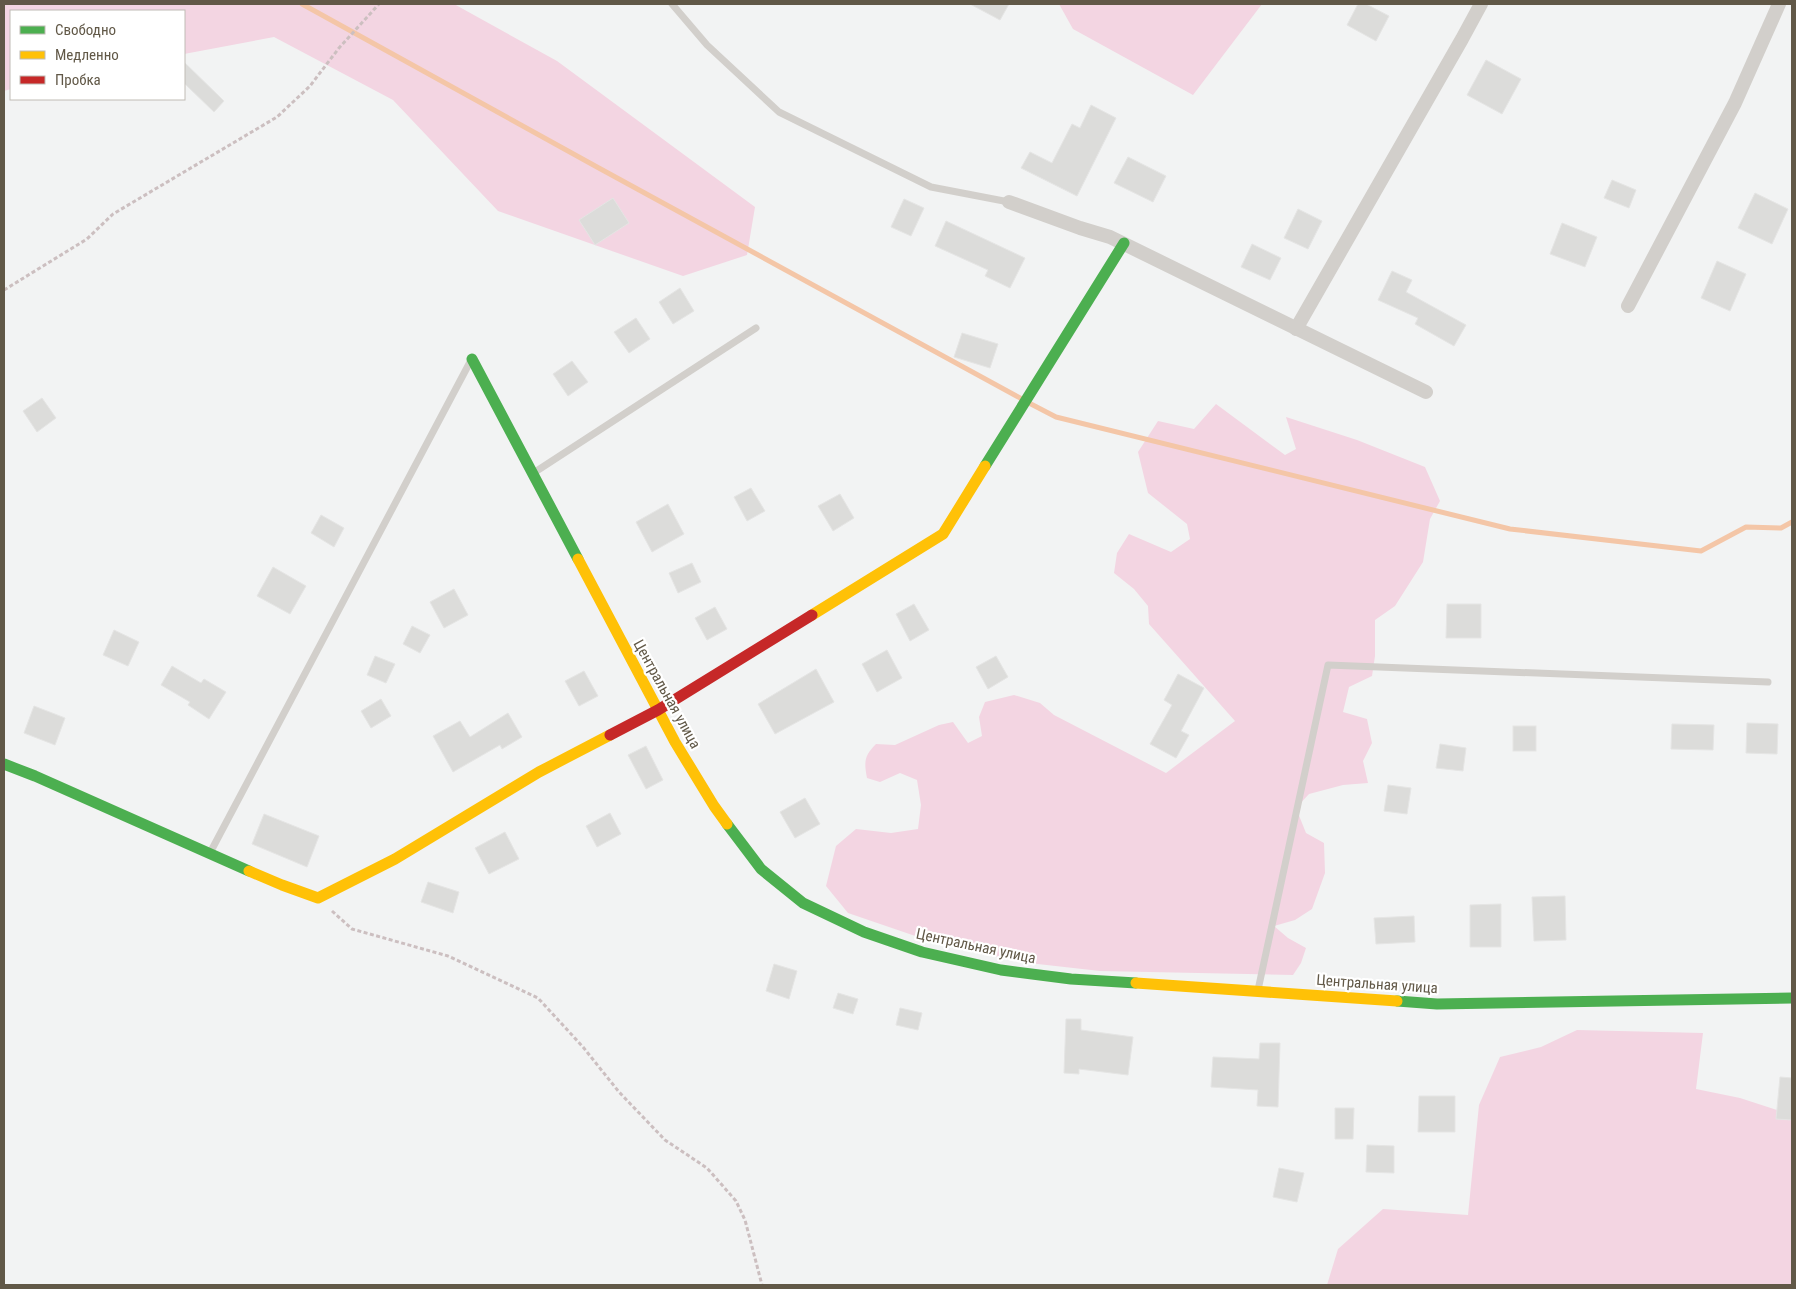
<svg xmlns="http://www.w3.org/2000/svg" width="1796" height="1289" viewBox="0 0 1796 1289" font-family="'Roboto Condensed',sans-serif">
<rect width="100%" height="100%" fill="#f2f3f3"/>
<!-- green -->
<g fill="#f3d5e2">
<path d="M4,4H454L557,61L755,207L747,255L683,276L498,211L393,100L274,37L184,54V11H11V89L4,91Z"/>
<path d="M1059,4H1262L1193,95L1073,29Z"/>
<path d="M1216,404L1285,455L1296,449L1286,417L1357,440L1425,467L1440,501L1430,519L1423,562L1395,606L1375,620V656L1372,676L1349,687L1343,712L1367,719L1372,743L1363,761L1368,783L1343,785L1309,794L1296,808L1306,833L1324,843L1325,873L1312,909L1295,920L1274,926L1288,938L1306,948L1301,963L1293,975L1100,971L1020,962L927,940L848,913L826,886L836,846L856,829L891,833L918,829L921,805L917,780L900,773L880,782L867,778C864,762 864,756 876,744L895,745L939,725L953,722L968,743L982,736L979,717L985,702L1014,695L1040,703L1054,715L1166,773L1235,721L1149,624L1148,606L1134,589L1114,573L1117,553L1129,534L1171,552L1190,539L1187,524L1148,493L1138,452L1158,421L1194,429Z"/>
<path d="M1577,1030L1703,1033L1696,1089L1740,1098L1792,1115V1285H1327L1338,1249L1383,1209L1468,1215L1479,1105L1500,1057L1541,1047Z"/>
</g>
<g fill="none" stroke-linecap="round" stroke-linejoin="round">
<!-- stream -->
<g stroke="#f4c6a7" stroke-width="5">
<path d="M302,4L597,167L1022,399"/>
<path d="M1029,403L1056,417L1510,529L1701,551L1746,527L1781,528L1792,522"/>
</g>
</g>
<!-- building -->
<g fill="#dcdcda" stroke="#e5e5e4">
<path d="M970,4H1009L1000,20Z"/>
<path d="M1358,4H1366L1389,16L1376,41L1347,25Z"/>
<path d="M1486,60L1521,79L1502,114L1467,95Z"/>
<path d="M184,62L224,101L214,112L184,83Z"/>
<path d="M1091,105L1116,118L1077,196L1021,168L1030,152L1052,163L1072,124L1080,128Z"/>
<path d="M1128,157L1166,176L1153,202L1114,183Z"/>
<path d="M1612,180L1636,190L1629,208L1604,198Z"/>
<path d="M1755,193L1788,209L1772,244L1738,228Z"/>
<path d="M613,198L629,223L595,245L579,220Z"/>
<path d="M904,199L924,208L911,236L891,227Z"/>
<path d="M1298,209L1322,221L1308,249L1284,238Z"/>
<path d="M946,221L1025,258L1010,288L985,276L988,270L935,246Z"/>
<path d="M1562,223L1597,237L1585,267L1550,254Z"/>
<path d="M1252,244L1281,258L1270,280L1241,267Z"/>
<path d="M1717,261L1746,274L1730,311L1701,298Z"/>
<path d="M1392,271L1412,280L1406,292L1466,325L1454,346L1415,324L1418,318L1378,300Z"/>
<path d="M680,288L694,311L673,324L659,302Z"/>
<path d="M636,318L650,339L629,353L614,332Z"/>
<path d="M962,333L998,344L990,368L954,357Z"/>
<path d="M572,361L588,382L568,396L553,374Z"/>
<path d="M42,398L56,418L37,432L23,411Z"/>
<path d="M751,488L765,511L747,521L734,497Z"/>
<path d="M840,494L854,518L833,531L818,506Z"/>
<path d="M668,504L684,534L652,552L636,522Z"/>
<path d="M321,515L344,528L334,547L311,533Z"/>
<path d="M692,563L701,582L678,593L669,573Z"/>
<path d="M273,567L306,586L290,614L257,596Z"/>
<path d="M454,589L468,615L444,628L430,602Z"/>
<path d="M914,604L929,630L910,641L896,614Z"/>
<path d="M1447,604H1481V638H1446Z"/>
<path d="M715,607L727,629L707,640L695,618Z"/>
<path d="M412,626L430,635L420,653L403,644Z"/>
<path d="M114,630L139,642L128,666L103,655Z"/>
<path d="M887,650L902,678L877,692L862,664Z"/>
<path d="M375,656L395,664L386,683L367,675Z"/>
<path d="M996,656L1008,677L988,689L976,667Z"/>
<path d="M172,666L201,683L204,679L226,692L209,719L188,705L190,702L161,685Z"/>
<path d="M816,669L834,702L775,734L758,704Z"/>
<path d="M584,671L598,696L579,706L565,681Z"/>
<path d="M1178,674L1204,688L1181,731L1189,735L1176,758L1150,744L1172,705L1164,700Z"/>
<path d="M381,699L391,716L371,728L361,711Z"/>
<path d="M34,706L65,718L55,745L24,733Z"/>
<path d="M508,713L522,737L502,749L500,745L453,772L433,736L460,721L470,737Z"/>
<path d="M1747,723L1778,724L1777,754L1746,753Z"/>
<path d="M1672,724L1714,725L1713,750L1671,749Z"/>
<rect x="1513" y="726" width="23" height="25"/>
<path d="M1440,744L1466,748L1463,771L1436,768Z"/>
<path d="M646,746L663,780L646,789L628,755Z"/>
<path d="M1388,785L1411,788L1407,814L1384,811Z"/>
<path d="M805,798L820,824L795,838L780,812Z"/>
<path d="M610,813L621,834L597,847L586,826Z"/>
<path d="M264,814L319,836L307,867L252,844Z"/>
<path d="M505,832L519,859L489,874L475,848Z"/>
<path d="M428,882L459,892L453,913L421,902Z"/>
<path d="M1565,896L1566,940L1534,941L1532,897Z"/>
<path d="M1501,904V947H1470V905Z"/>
<path d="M1414,916L1415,942L1376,944L1374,918Z"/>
<path d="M774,964L797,971L789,999L766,991Z"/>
<path d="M838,993L858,999L853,1014L833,1008Z"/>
<path d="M900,1008L922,1013L918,1030L896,1025Z"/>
<path d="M1066,1019H1081V1030L1133,1037L1128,1075L1079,1069V1074L1064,1073Z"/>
<path d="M1260,1043H1280L1278,1107L1257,1106L1258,1090L1211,1087L1213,1057L1259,1059Z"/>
<path d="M1780,1077L1792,1078V1120L1776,1119Z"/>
<path d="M1419,1096H1455V1132H1418Z"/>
<path d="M1335,1108H1354L1353,1139H1335Z"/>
<path d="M1367,1145L1394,1146V1173L1366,1172Z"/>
<path d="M1279,1168L1304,1173L1297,1202L1273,1197Z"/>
</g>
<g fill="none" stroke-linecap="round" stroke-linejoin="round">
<!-- path -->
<g stroke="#ccbfc0" stroke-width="3" stroke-dasharray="4 2.5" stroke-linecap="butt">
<path d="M4,290L87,239L113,214L277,117L310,86L339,48L379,4"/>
<path d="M332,911L352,929L448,956L538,998L583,1047L619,1092L665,1140L707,1168L736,1201L745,1220L762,1285"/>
</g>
<!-- lane -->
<g stroke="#d2cfcb" stroke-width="7">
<path d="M672,4L707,45L779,112L931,187L1009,202"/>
<path d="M535,472L756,328"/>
<path d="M211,851L470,362"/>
<path d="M1258,990L1328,665L1768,682"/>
</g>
<!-- street -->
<g stroke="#d2cfcb" stroke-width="14">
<path d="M1009,202L1080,228L1110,237L1426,392"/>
<path d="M1628,306L1735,103L1779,4"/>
<path d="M1296,329L1462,39L1481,4"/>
</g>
<!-- fast -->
<g stroke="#4caf50" stroke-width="11">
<path d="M472,359L578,559"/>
<path d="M985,466L1124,243"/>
<path d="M4,764L35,776L249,871"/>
<path d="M727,824L761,869L803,903L864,932L922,952L1001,970L1071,979L1136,983"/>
<path d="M1397,1001L1437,1004L1792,998"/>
</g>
<!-- slow -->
<g stroke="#ffc107" stroke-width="11">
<path d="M578,559L675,742L714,806L727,824"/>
<path d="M812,615L943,534L985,466"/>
<path d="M249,871L282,885L318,898L395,859L539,772L610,735"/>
<path d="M1136,983L1397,1001"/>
</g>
<!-- jam -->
<path stroke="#c62828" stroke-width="11" d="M610,735L658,710L812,615"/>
</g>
<g text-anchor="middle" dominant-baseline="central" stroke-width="4.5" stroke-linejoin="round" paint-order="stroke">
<!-- street labels -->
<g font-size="15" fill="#615847" stroke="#fff">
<text transform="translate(667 694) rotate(61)">Центральная улица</text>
<text transform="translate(976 946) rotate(12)">Центральная улица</text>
<text transform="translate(1377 984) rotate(4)">Центральная улица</text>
</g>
</g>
<!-- border -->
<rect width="1796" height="1289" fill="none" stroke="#615847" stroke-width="10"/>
<!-- legend -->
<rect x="10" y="10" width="175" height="90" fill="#ffffff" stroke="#c0bcb5"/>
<rect x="20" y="26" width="25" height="8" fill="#4caf50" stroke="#c0bcb5"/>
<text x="55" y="35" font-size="15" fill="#615847">Свободно</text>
<rect x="20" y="51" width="25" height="8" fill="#ffc107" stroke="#c0bcb5"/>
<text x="55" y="60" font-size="15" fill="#615847">Медленно</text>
<rect x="20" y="76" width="25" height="8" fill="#c62828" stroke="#c0bcb5"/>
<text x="55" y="85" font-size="15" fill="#615847">Пробка</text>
</svg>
